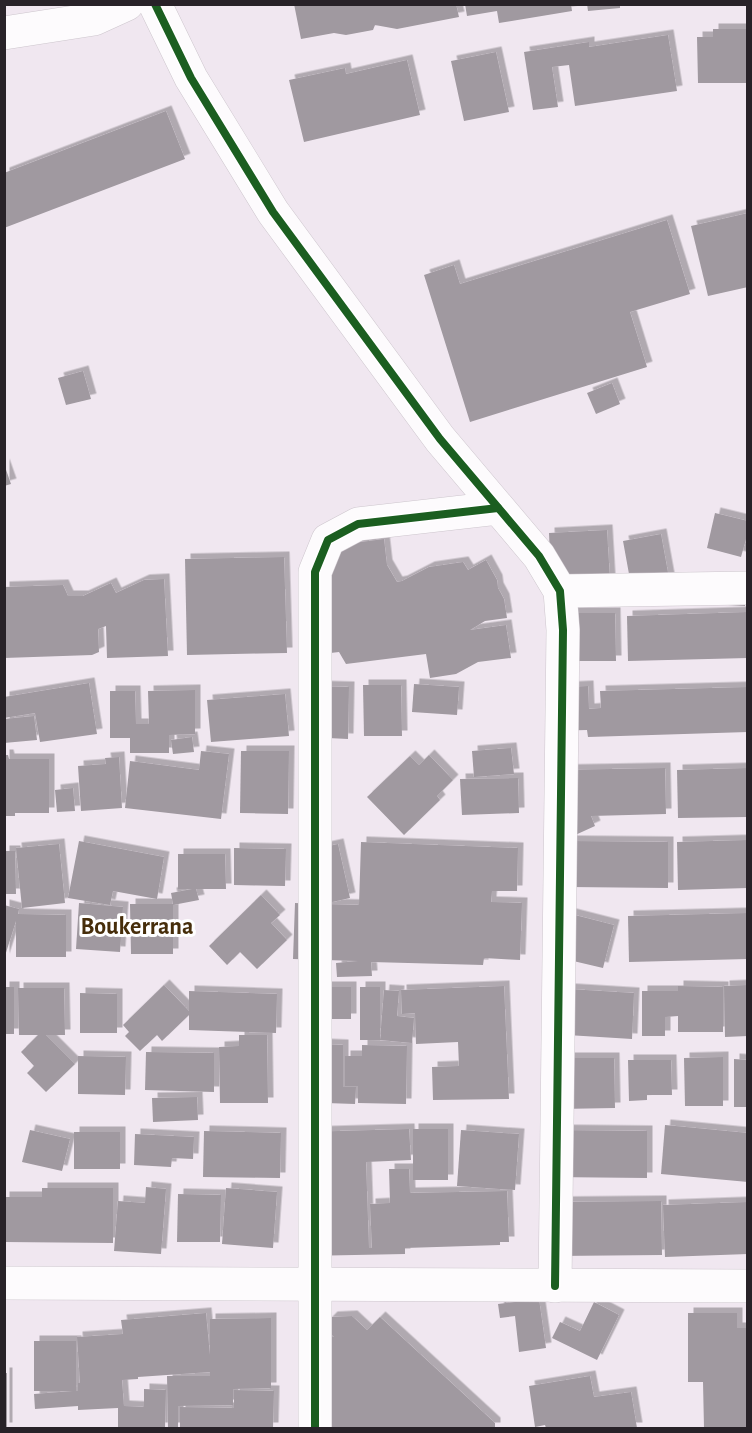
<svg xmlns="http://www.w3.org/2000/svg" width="752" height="1433" viewBox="0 0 752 1433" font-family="'Alegreya Sans',sans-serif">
<defs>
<filter id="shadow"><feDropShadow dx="5.5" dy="-5.5" stdDeviation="0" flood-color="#0004"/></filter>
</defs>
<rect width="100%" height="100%" fill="#f0e7f0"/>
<!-- building -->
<g fill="#a099a0" filter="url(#shadow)">
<path d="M294,4H456L459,17L397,29L375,25L373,30L346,35L334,33L301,39Z"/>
<path d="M465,4H571L572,11L499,23L497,11L467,16Z"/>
<path d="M587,4H620V8L588,11Z"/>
<path d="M713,29H748V83H698L697,37H713Z"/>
<path d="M668,35L677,91L575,106L569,65L552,67L558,107L533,110L524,52L589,42V47Z"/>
<path d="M496,52L509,112L464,121L451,61Z"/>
<path d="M407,60L420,115L304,142L289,80L345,68L346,74Z"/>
<path d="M166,111L185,159L4,228V173Z"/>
<path d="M748,213V287L708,296L691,226Z"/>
<path d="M667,220L690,294L630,312L647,367L470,422L424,275L454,265L460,284Z"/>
<path d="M83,371L91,399L66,405L58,378Z"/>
<path d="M612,383L620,404L596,414L587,393Z"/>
<path d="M4,464L11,484L4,486Z"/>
<path d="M715,513L748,521V532L741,557L707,548Z"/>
<path d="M607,530L610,580L551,583L549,533Z"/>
<path d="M661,534L669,578L747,585L745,606L642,600L631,585L623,541Z"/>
<path d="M384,539L387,565L397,582L402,581L429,567L463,562L468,570L486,560L497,580L498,588L504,599L507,618L485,621L470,630L506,625L511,658L478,662L456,674L430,678L426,654L346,664L339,652L322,654L330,546Z"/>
<path d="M284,557L287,653L187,655L185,559Z"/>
<path d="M164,579L168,656L107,658L106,626L98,629L99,652L92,655L4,658V587L63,585L68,596H83L111,583L116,593L144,580Z"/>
<path d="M748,612V658L628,661L627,616Z"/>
<path d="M566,613H615L616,661H567Z"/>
<path d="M89,683L97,734L40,742L35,713L4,718V697Z"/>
<path d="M414,684L459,687L457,715L412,712Z"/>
<path d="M363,685H401L402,736H364Z"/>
<path d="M311,686L349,687L348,739L328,738Z"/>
<path d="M588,686L589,709L601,708L600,691L748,687V732L588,737L587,730L549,731L547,688Z"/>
<path d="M195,690V734L169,735V753H130V738H110V691H135L136,724H149L148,691Z"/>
<path d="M285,694L289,736L211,742L207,700Z"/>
<path d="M34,716L37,740L4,743V719Z"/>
<path d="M192,737L194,752L173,754L171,740Z"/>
<path d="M511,748L514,774L474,777L472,751Z"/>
<path d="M201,751L229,754L221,819L125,808L130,761L199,770Z"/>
<path d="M241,751H289L288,814L240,813Z"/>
<path d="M4,755H8L9,759H49V813H15V816H4Z"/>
<path d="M429,755L453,780L437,796L440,800L404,835L367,797L410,756L419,765Z"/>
<path d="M119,757L122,808L81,811L78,766L106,764L105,758Z"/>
<path d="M665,768L666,814L591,816L595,826L573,836L557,770Z"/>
<path d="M748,768V817L678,818L677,770Z"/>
<path d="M518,778L519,813L462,815L460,779Z"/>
<path d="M73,788L75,811L57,812L55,790Z"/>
<path d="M748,840V888L678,890L677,842Z"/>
<path d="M79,841L164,857L157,899L113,891L110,905L68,898Z"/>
<path d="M570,841L668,842V888L570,887Z"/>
<path d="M361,842L518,848L517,891H492L491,902L522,903L520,960L484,958L483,965L371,962L372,976L337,977L336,963L358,961L293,959L295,903L317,904L306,851L338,844L350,898L323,904L359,905Z"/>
<path d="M59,844L65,903L22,908L16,848Z"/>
<path d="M234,848L286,849L285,886L234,885Z"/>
<path d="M4,851H15L16,894H4Z"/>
<path d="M178,854H225L226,889H196L199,900L173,905V954H131L130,904H173L171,893L192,889H178Z"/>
<path d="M261,895L280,915L271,923L287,940L257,969L240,952L227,965L209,946Z"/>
<path d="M79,903L123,907L120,952L76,949Z"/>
<path d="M4,905L19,909L18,914L66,915V957H16V921L4,959Z"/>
<path d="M563,912L614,925L603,968L552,956Z"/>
<path d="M748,913V959L629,962L628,916Z"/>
<path d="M164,985L189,1011V991L277,994L276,1033L189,1030V1015L162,1041L157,1035L140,1051L125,1036L129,1032L123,1025Z"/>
<path d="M748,985V1036L725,1037L724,986Z"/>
<path d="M504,986L509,1099L433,1100L432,1067L459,1066L458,1042L416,1044L415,1013L402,1014L401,990Z"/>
<path d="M678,986L723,987V1032H678V1016L665,1017V1036H642V991H678Z"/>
<rect x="4" y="987" width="10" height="47"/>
<rect x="324" y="987" width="27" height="32"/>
<rect x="360" y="987" width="20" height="53"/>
<path d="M18,988H64L65,1035H46L75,1064L46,1092L27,1073L34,1066L21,1052L38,1035H19Z"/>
<path d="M553,988L634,993L632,1039L551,1034Z"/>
<path d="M384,990L399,991L397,1016L414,1018L412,1043L380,1040Z"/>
<path d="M80,993L117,994V1033H80Z"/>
<path d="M239,1035H267L268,1103H220L219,1047L239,1046Z"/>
<path d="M319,1044L343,1045V1087H356L355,1104L326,1103Z"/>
<path d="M362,1045L407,1046L406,1104L358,1103V1086H345V1056H362Z"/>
<path d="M146,1052L214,1053V1092L145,1090Z"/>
<path d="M78,1056L126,1057L125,1095L78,1094Z"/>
<path d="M723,1057V1106H685L684,1058Z"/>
<path d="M558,1058H614L615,1108L559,1109Z"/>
<path d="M734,1059L748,1060V1107H734Z"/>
<path d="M628,1060H671L672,1095H647V1100L629,1101Z"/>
<path d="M197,1097L198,1120L153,1122L152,1098Z"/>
<path d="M665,1125L748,1133V1182L661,1174Z"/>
<path d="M409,1129L411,1160L366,1162L369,1248H372L370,1204L390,1203L389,1169H409L410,1193L507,1191L509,1242H500V1245L405,1248V1254L304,1256V1132Z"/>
<rect x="413" y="1129" width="35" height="51"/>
<path d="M30,1130L70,1139L62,1171L22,1162Z"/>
<path d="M461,1130L519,1134L515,1190L457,1186Z"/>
<path d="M551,1130L647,1131V1178L551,1177Z"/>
<path d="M204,1131L281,1133L280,1178L203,1177Z"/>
<rect x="74" y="1132" width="46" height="37"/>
<path d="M135,1134L194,1137L193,1159L172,1158L171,1167L134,1165Z"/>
<path d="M146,1187L166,1189L161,1254L114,1251L118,1201L145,1203Z"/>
<path d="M42,1188H113V1243L4,1242V1197H42Z"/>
<path d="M226,1188L277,1192L273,1248L222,1244Z"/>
<path d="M178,1194L221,1195L220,1242H177Z"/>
<path d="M661,1201L662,1255L556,1256L555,1202Z"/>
<path d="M748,1202V1254L665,1257L663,1205Z"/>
<path d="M539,1299L546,1348L519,1352L515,1316L500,1318L498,1304Z"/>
<path d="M594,1302L619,1315L597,1360L552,1338L560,1322L580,1331Z"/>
<path d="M206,1313L210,1355V1319L271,1318V1388L233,1389V1405L178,1406V1428H168L167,1376H210V1372L138,1377V1379L122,1380L124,1406L144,1407V1389L166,1390L165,1428H118V1408L78,1410V1406L35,1409L34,1394L73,1391H34V1341H76V1391H78V1383H80L77,1337L123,1334L121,1320Z"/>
<path d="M688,1313H737V1328H748V1428H704L703,1382H688Z"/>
<path d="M352,1316L367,1330L380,1317L495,1423V1428H322L321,1337H334L323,1326L332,1317Z"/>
<rect x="4" y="1373" width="3" height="55"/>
<path d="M590,1376L594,1397L631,1392L637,1428H546L545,1425L535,1427L529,1386Z"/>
<path d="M234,1390L274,1391L273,1428H180V1407L234,1408Z"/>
</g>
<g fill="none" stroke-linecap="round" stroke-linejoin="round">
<defs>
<g id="minor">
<path d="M155,4L191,78L273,212L440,439L539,556L560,591L563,630L555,1286"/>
<path d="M4,33L94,19L127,4"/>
<path d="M560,591L748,588"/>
<path d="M4,1283L748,1286"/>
<path d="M315,1428V572L328,540L358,524L498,508"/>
</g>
</defs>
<!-- minor casing -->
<use href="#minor" stroke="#cdc6cd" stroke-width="34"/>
<!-- minor -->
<use href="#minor" stroke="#fdfbfd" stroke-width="33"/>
<defs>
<g id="cycleway">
<path d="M155,4L191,78L273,212L440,439L539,556L560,591L563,630L555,1286"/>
<path d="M315,1428V572L328,540L358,524L498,508"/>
</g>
</defs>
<!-- cycleway casing -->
<use href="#cycleway" stroke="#fff" stroke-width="11"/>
<!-- cycleway -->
<use href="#cycleway" stroke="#1b5e20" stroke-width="8"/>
</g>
<g text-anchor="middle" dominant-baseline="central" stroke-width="6" stroke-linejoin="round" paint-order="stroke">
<!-- district labels -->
<g font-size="24" font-weight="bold" fill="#462d0a" stroke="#fff">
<text x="137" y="927">Boukerrana</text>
</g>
</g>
<!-- border -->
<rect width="752" height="1433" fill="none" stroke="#282228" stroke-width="12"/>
</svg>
